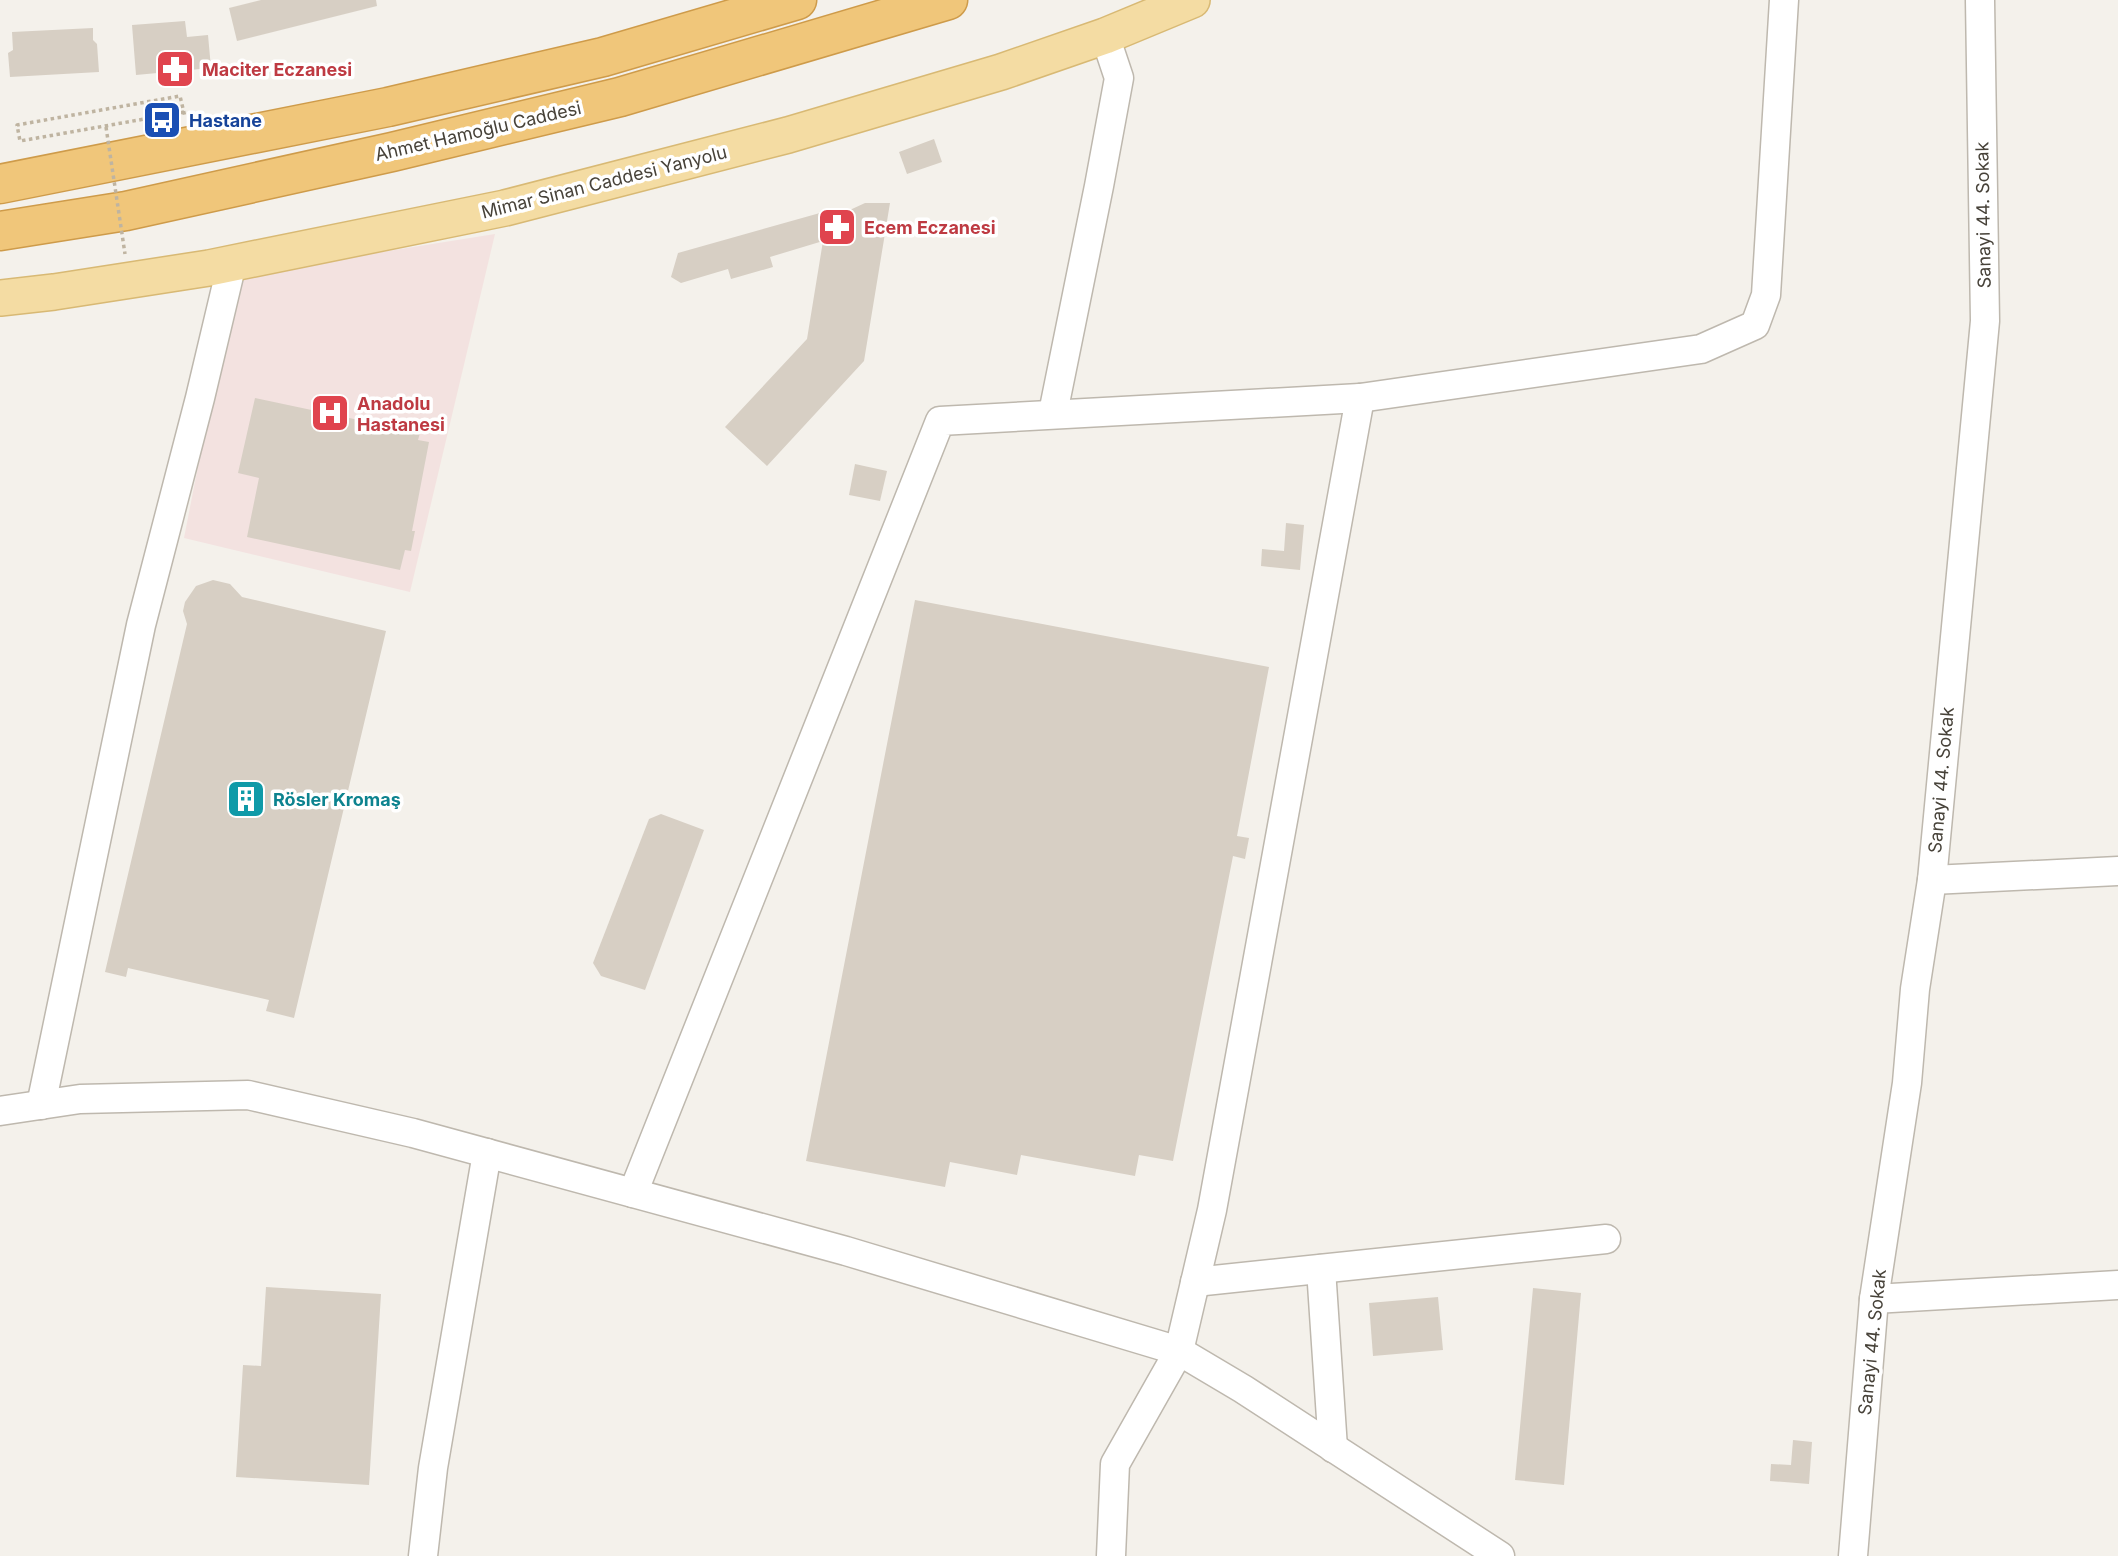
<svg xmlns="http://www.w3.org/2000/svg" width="2118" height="1556" viewBox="0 0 2118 1556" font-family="Inter,sans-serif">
<rect width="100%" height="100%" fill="#f4f1eb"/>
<!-- medical -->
<path fill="#f3e2e0" d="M495,234L410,592L184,538L233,288L256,272Z"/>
<!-- building -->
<g fill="#d7cfc4">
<path d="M261,0H376L377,6L237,41L229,8Z"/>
<path d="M185,21L187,37L208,35L211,68L136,75L132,25Z"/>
<path d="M93,28V40L97,44L99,72L10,77L8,53L13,50L12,32Z"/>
<path d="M934,139L942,162L907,174L899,152Z"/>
<path d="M865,203H890L864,361L767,466L725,427L807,339L823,241L770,257L773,267L731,279L728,269L681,283L671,277L678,253L827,211L826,221Z"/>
<path d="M255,398L420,433L418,440L429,442L412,531H415L411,551L405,550L400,570L247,537L259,478L238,473Z"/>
<path d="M855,464L887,471L880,501L849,495Z"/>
<path d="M1286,523L1304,525L1300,570L1261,566L1262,549L1284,551Z"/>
<path d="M213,580L230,584L242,597L386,631L294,1018L266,1011L269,1000L128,968L126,977L105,972L187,624L183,611L185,602L196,586Z"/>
<path d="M915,600L1269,667L1237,836L1249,838L1245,859L1233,856L1173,1161L1139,1155L1135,1176L1021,1155L1017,1175L950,1162L945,1187L806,1161Z"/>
<path d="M661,814L704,830L645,990L601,976L593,963L649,819Z"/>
<path d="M266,1287L381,1294L369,1485L236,1477L243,1365L261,1366Z"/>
<path d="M1533,1288L1581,1293L1564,1485L1515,1480Z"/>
<path d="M1438,1297L1443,1350L1373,1356L1369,1303Z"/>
<path d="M1793,1440L1812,1442L1809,1484L1770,1481L1771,1464L1791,1465Z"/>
</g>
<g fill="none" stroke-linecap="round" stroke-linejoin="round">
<defs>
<g id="minor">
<path d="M1053,413L1099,186L1119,78L1105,36"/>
<path d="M1932,880L2118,871"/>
<path d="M41,1105L141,625L200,398L232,263"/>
<path d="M0,1111L80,1099L248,1095L413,1133L846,1251L1179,1351L1243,1389L1500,1556"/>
<path d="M633,1193L940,421L1360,398L1701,349L1755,325L1766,295L1784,0"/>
<path d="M1321,1269L1333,1448"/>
<path d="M1195,1282L1606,1239"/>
<path d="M1874,1299L2118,1285"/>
<path d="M423,1556L433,1468L487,1153"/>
<path d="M1111,1556L1115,1464L1179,1351L1212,1210L1360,398"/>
<path d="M1853,1556L1874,1299L1907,1083L1915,989L1932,880L1985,321L1980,0"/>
</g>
<path id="major" d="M0,298L54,292L209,268L505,208L788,135L1001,72L1105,36L1192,0"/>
<g id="highway">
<path d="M0,184L388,107L603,57L797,0"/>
<path d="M0,231L126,211L392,152L620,97L948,0"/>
</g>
</defs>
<!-- minor casing -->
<use href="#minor" stroke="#beb8ae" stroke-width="31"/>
<!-- major casing -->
<use href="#major" stroke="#d8b974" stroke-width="38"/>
<!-- highway casing -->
<use href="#highway" stroke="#ce9b4a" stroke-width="41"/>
<!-- path -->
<path stroke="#bfb4a1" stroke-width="3.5" stroke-dasharray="3.5 3.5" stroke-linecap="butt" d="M184,112L20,141L17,125L180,96L185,117"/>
<!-- minor -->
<use href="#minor" stroke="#fff" stroke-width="28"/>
<!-- major -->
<use href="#major" stroke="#f4dca3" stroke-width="35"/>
<!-- highway -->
<use href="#highway" stroke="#f0c67a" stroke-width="38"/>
<!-- path-bridge -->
<path stroke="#bfb4a1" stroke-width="3.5" stroke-dasharray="3.5 3.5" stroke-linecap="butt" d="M106,127L125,254"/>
</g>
<!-- icons -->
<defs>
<symbol id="pharmacy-square" viewBox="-11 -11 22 22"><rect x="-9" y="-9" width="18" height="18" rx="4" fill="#e0444e" stroke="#fff"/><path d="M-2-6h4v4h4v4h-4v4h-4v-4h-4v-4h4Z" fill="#fff"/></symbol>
<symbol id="bus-square" viewBox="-11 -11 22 22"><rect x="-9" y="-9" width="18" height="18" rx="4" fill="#1a4fb4" stroke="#fff"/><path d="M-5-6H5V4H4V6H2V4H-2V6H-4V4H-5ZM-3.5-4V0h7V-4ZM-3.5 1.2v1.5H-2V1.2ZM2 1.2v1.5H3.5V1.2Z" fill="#fff"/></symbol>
<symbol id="hospital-square" viewBox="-11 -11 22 22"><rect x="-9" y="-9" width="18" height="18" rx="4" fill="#e0444e" stroke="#fff"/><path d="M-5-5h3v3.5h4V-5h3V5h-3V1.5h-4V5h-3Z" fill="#fff"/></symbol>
<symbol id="building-square" viewBox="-11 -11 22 22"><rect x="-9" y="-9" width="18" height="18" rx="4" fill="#0f9aa8" stroke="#fff"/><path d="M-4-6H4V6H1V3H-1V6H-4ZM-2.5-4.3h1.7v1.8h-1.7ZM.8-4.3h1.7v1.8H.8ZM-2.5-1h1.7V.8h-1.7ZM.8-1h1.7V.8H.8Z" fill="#fff"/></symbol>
</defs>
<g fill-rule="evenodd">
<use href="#pharmacy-square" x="153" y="47" width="44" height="44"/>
<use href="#bus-square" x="140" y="98" width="44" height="44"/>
<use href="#pharmacy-square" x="815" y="205" width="44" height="44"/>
<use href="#hospital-square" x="308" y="391" width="44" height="44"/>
<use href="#building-square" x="224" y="777" width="44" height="44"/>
</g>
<g text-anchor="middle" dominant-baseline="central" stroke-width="7" stroke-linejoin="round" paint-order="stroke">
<!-- health labels -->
<g font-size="18" font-weight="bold" fill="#be3a42" stroke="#fff" text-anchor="start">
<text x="202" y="69">Maciter Eczanesi</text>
<text x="864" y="227">Ecem Eczanesi</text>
<text x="357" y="403">Anadolu<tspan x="357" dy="21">Hastanesi</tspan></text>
</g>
<!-- transit labels -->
<g font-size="18" font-weight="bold" fill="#164399" stroke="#fff" text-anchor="start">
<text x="189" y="120">Hastane</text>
</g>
<!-- street labels -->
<g font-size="18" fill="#474239" stroke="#fff">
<text transform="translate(478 131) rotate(-13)">Ahmet Hamoğlu Caddesi</text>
<text transform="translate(604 182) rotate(-14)">Mimar Sinan Caddesi Yanyolu</text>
<text transform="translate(1983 215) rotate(-91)">Sanayi 44. Sokak</text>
<text transform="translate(1941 780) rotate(-85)">Sanayi 44. Sokak</text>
<text transform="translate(1872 1342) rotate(-84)">Sanayi 44. Sokak</text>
</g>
<!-- culture labels -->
<g font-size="18" font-weight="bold" fill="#0d838f" stroke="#fff" text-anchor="start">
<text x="273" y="799">Rösler Kromaş</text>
</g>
</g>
</svg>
